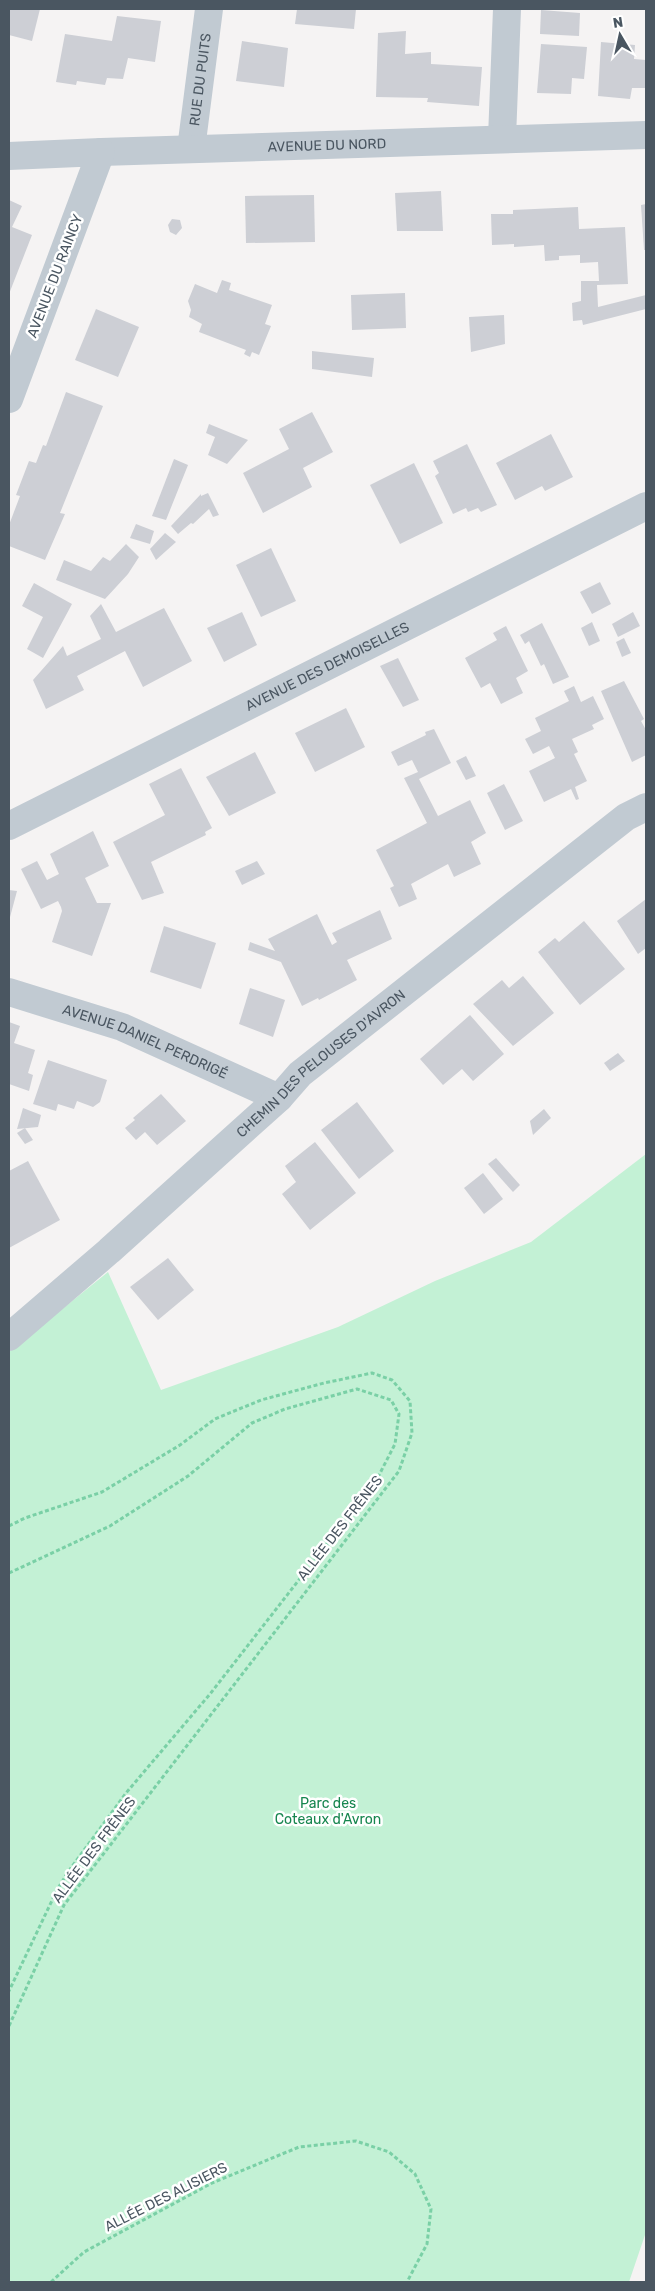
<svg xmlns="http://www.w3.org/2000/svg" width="655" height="2291" viewBox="0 0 655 2291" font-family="Rubik,sans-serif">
<rect width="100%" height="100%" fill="#f5f3f3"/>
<!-- green -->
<path fill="#c3f1d5" d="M646,1154V2232L629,2282H9V1352L108,1272L161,1390L338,1327L435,1281L531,1242Z"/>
<!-- building -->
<g fill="#cdcfd5">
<path d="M9,9H40L32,41L9,35Z"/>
<path d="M297,9H356L354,29L295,24Z"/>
<path d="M541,10L580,13L579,36L540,34Z"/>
<path d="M117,16L161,21L155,62L128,58L123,79L107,78L105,85L77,81L76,85L56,82L65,34L112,41Z"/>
<path d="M406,31L405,54L431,52V64L482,67L479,106L427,102L428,98L376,97L378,33Z"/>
<path d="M242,41L288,48L284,87L236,81Z"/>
<path d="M601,42L635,45L634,59L646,60V88H632L630,99L598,96Z"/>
<path d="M541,44L587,47L584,79L572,78L571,94L537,93Z"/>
<path d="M441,191L443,231H397L395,193Z"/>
<path d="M314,195L315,242L246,243L245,196Z"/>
<path d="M9,200L22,206L12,227L32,235L9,294Z"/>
<path d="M646,204V250H644L641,205Z"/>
<path d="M578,207L579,229L625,227L628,284L597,285L598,307L646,295V309L583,325L582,320L573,321L572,303L581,301V281H599L598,262L580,263V255L559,256V260L545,261L544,245L514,247V244L492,245L491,214H513V210Z"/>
<path d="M172,219L180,220L182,228L176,235L170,232L168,225Z"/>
<path d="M222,280L231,283L229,290L272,305L265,324L271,326L259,355L252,352L250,357L244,354L246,350L199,332L202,324L189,317L191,310L188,301L195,284L217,293Z"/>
<path d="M405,293L406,328L352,330L351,295Z"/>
<path d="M96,309L139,327L118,377L75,360Z"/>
<path d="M504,315L505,344L471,352L469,317Z"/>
<path d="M312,351L374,358L372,377L312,369Z"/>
<path d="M66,392L103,406L60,513L65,514L45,560L9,546V525L20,496L16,495L29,461L36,463L43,445L46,446Z"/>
<path d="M312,412L333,452L303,468L312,487L263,513L243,473L289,449L279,429Z"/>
<path d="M209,424L248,440L227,464L208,455L215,437L206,433Z"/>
<path d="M551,434L573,477L545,491L542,486L515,500L496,463Z"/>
<path d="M467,444L497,505L481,512L478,508L468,512L466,508L453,514L435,476L439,473L433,461Z"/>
<path d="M174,459L188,465L166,520L152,516Z"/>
<path d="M414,463L443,523L400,544L370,485Z"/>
<path d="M208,493L219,515L213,517L209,509L193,524L191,523L178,534L171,526L201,494V496Z"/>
<path d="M136,524L154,531L150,544L130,538Z"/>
<path d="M165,533L176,542L156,560L150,549Z"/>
<path d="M126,544L139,557L128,574L105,599L56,580L64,560L91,571L103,557L110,561Z"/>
<path d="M271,548L296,601L261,617L236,565Z"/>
<path d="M600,582L611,604L592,614L580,592Z"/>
<path d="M34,583L72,604L43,658L27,649L43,617L22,606Z"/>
<path d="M101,604L116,632L164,608L192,661L143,687L125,651L77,676L84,690L46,709L33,680L63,646L67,656L101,639L90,616Z"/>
<path d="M242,612L257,645L224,662L207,628Z"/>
<path d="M633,612L640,626L618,637L612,624Z"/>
<path d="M592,622L600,641L589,646L581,628Z"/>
<path d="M542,623L569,677L553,684L544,664L541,666L529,641L525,644L520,635Z"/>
<path d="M506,626L528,671L516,678L523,693L501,704L490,683L481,688L465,658L497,640L493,633Z"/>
<path d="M624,638L631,653L622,657L616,642Z"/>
<path d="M398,658L419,700L403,707L380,666Z"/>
<path d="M624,681L644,719L641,721L646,730V755L632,762L601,691Z"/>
<path d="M574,686L581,702L593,696L604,719L592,725L594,729L572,739L578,752L574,754L587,781L575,787L579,799L576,800L571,789L544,802L529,771L555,758L549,746L533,754L525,739L541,731L535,718L569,701L564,691Z"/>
<path d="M346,708L365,747L315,772L295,733Z"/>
<path d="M434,729L451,763L419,779L438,816L470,800L486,833L471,842L481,864L454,877L448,864L411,884L417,899L399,907L390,888L394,886L376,850L427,823L404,778L418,772L412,760L398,766L391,752L426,735L425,732Z"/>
<path d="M255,752L276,793L229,816L206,777Z"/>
<path d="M466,756L476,776L466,780L456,761Z"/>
<path d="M181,768L212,828L205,832L206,835L151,862L164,893L142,900L113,842L165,815L149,784Z"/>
<path d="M504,784L523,821L505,830L487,793Z"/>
<path d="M93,831L109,866L85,878L97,903H111L92,956L52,942L62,911L61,907L58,901L41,909L21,869L37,861L47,880L59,874L50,854Z"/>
<path d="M257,861L265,874L242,885L235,871Z"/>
<path d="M9,890L17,891L9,921Z"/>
<path d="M646,899V948L638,954L617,921Z"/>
<path d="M380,910L392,939L347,960L357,980L319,1000L318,998L302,1006L281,962L248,950L250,942L275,951L268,939L317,914L332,945L337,942L332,933Z"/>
<path d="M584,921L625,969L580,1005L538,952L555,938L559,942Z"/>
<path d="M164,926L216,943L201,989L150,972Z"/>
<path d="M523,976L554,1013L513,1046L473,1004L502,980L509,988Z"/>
<path d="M250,988L285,1000L273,1037L239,1024Z"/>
<path d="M470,1015L504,1054L473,1081L462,1069L443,1085L420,1059Z"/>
<path d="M9,1022L20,1026L14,1043L35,1050L28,1073L33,1075L29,1091L9,1084Z"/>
<path d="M618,1053L625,1061L610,1071L604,1063Z"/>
<path d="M48,1060L107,1080L100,1102L93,1107L77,1101L74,1109L58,1104L56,1111L33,1104Z"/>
<path d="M161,1094L186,1121L157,1145L145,1132L136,1140L125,1128L135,1120L133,1118Z"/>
<path d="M357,1102L394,1151L359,1179L321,1130Z"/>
<path d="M23,1108L41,1115L38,1127L17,1129Z"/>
<path d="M544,1109L551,1118L533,1135L530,1121Z"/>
<path d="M25,1128L33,1140L25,1144L17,1133Z"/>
<path d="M315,1142L356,1193L310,1230L282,1194L296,1182L285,1166Z"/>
<path d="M496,1158L520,1185L513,1192L488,1164Z"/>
<path d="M28,1161L60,1220L9,1248V1171Z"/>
<path d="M483,1173L503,1199L484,1214L464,1188Z"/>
<path d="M168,1258L194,1290L158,1320L130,1287Z"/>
</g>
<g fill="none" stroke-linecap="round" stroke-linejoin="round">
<!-- path -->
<g stroke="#7ad0a6" stroke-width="3" stroke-dasharray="4 2.5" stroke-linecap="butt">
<path d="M9,1526L25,1518L102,1492L180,1445L215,1419L261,1400L324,1383L372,1373L392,1380L410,1401L412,1433L399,1471L64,1905L9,2026"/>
<path d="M9,1573L110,1526L188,1476L252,1423L285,1409L357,1389L391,1400L399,1414L395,1444L376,1481L210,1694L126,1793L68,1872L57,1890L9,1991"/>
<path d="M51,2282L84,2252L212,2183L299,2147L356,2141L389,2152L415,2174L431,2209L427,2244L407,2282"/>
</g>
<!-- minor -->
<g stroke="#c1cad2" stroke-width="28">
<path d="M502,138L507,9"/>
<path id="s1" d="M191,149L209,9"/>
<path id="s2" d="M101,152L646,135"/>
<path id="s3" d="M9,826L646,506"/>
<path id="s4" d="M9,992L122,1027L279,1098"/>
<path id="s5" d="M9,1337L109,1251L279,1098L300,1074L626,817L646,807"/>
</g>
<!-- tertiary -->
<path stroke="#c1cad2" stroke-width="28" d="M9,156L101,152L9,399"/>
</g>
<g text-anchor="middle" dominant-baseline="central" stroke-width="5" stroke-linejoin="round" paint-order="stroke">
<!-- street labels -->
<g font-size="14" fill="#4a5661" stroke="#fff">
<text stroke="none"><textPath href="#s1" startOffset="70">RUE DU PUITS</textPath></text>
<text stroke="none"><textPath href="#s2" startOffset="226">AVENUE DU NORD</textPath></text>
<text transform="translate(55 276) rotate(-69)">AVENUE DU RAINCY</text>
<text stroke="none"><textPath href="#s3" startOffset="356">AVENUE DES DEMOISELLES</textPath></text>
<text stroke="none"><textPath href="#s4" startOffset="145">AVENUE DANIEL PERDRIGÉ</textPath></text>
<text stroke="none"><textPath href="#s5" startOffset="415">CHEMIN DES PELOUSES D'AVRON</textPath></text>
<text transform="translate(340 1528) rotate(-52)">ALLÉE DES FRÊNES</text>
<text transform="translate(94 1850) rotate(-53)">ALLÉE DES FRÊNES</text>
<text transform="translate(166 2197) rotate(-27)">ALLÉE DES ALISIERS</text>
</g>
<!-- park labels -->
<g font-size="14" fill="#17864f" stroke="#fff">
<text x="328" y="1803">Parc des<tspan x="328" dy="16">Coteaux d'Avron</tspan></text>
</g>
</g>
<!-- border -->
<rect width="655" height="2291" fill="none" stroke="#4a5661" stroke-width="20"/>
<!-- north arrow -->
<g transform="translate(620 35) rotate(351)" stroke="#ffffff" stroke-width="4" paint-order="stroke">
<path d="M0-4L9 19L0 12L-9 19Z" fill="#4a5661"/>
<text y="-8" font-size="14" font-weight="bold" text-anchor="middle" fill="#4a5661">N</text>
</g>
</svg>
